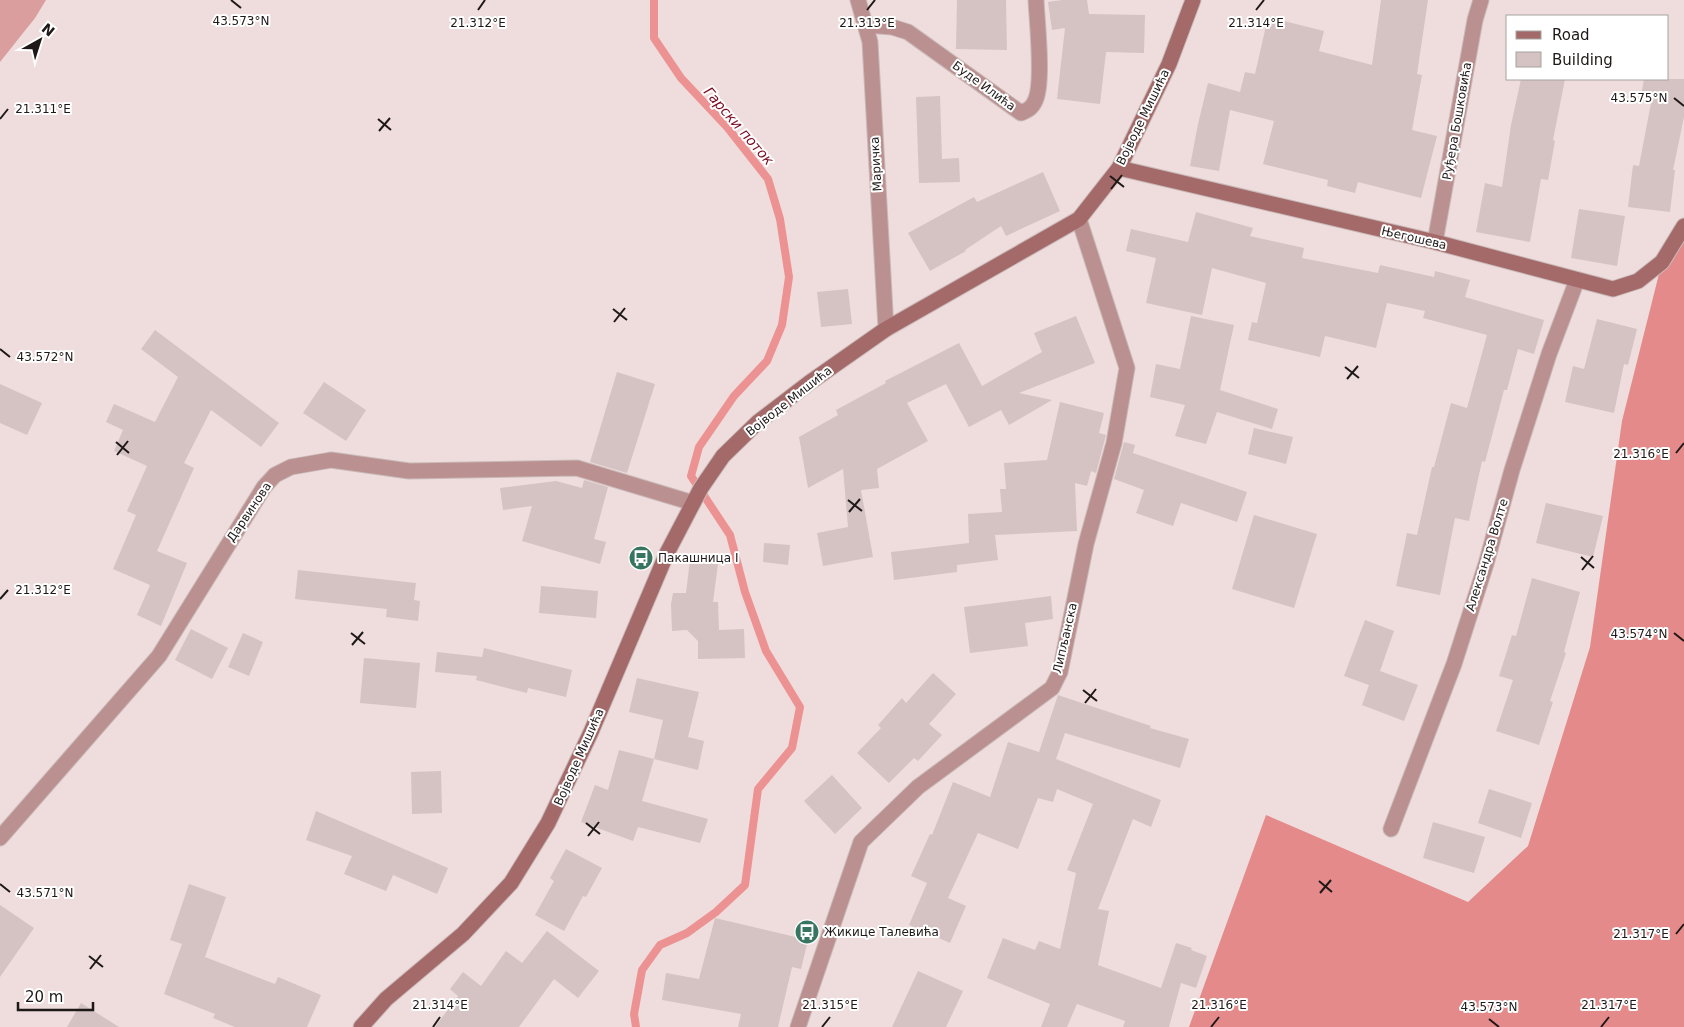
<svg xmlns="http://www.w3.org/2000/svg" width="1684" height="1027" viewBox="0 0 1684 1027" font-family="'DejaVu Sans',sans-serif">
<rect width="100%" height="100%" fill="#eedddc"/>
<!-- green -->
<path fill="#d99e9d" d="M0,0H46L35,18L0,62Z"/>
<!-- forest -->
<path fill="#e48a8a" d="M1684,226V1027H1189L1266,815L1468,902L1528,846L1590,647L1622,421L1662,262Z"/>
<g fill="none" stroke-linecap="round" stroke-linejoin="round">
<!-- stream -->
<path stroke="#ec9292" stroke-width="8" d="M636,1027L634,1014L642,970L660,945L687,933L716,912L745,885L758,789L792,748L800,707L766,651L745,592L730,535L691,476L699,447L734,396L767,361L782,325L789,277L780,219L768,179L727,127L681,78L654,38V0"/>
</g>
<!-- building -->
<g fill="#d4c3c2">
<path d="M957,0H1006L1007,50L956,49Z"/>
<path d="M1062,0H1087L1089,14L1145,15L1144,53L1106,52L1100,104L1057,99L1065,28L1052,30L1048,2Z"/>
<path d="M1381,0H1428L1417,74L1422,75L1412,130L1437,136L1421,198L1358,182L1355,193L1327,186L1328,180L1263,164L1274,121L1230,110L1219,171L1190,166L1198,124L1208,83L1240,92L1245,72L1255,74L1268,17L1324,31L1319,51L1372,65Z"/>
<path d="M1521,79H1565L1553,140L1555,141L1548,180L1541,179L1530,242L1476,232L1485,183L1502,187L1511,125Z"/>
<path d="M1644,79H1684V117L1673,170H1675L1670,212L1628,207L1633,165L1639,166L1651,103L1640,101Z"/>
<path d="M940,96L942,159L959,158L960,182L919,183L916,97Z"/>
<path d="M1043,172L1060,211L1006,236L1001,226L965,250L966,251L930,271L908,233L974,197L977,202Z"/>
<path d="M1579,209L1625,216L1617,266L1571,258Z"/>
<path d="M1196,212L1253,228L1250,236L1304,248L1302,258L1378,273L1380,265L1434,277L1435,271L1470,280L1465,297L1544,320L1534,354L1518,349L1507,390H1504L1485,462L1482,461L1469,521L1455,518L1440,595L1396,586L1407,533L1417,535L1432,467H1434L1451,403L1467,408L1487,335L1423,318L1425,311L1387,303L1376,348L1325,336L1320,357L1248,340L1252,322L1257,323L1266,283L1212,268L1202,315L1146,303L1156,258L1126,251L1131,229L1188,242Z"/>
<path d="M848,289L852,324L821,327L817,292Z"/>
<path d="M1076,316L1095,363L1019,393L1052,400L1009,425L1001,410L969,427L946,384L907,403L928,441L877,469L879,488L861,490L873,557L823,566L817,533L848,527L843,469L808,488L799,437L838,415L836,410L886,383L885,381L959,343L982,386L1042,352L1034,333Z"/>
<path d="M1191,316L1234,325L1220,390L1278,409L1272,429L1217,412L1206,444L1175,436L1185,405L1150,397L1156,364L1180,369Z"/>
<path d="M1597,319L1637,329L1628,365L1624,364L1614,413L1565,402L1573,366L1584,369Z"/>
<path d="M155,330L279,423L261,447L211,410L184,463L194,468L157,551L187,563L161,626L137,615L150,585L113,569L136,515L127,511L147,466L114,451L123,430L106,422L114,404L155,422L178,377L141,349Z"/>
<path d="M617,372L655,384L627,473L590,462Z"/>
<path d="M324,382L366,410L346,441L303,413Z"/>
<path d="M0,384L42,403L27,435L0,423Z"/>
<path d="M1060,402L1104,413L1099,433L1106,435L1096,473L1091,471L1087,486L1075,483L1077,531L995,535L998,560L957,565V572L894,580L891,552L969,543L968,514L1002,512L1000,489H1006L1004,463L1047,460Z"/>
<path d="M1254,428L1293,437L1286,464L1248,454Z"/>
<path d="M1124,442L1135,445L1133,453L1247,492L1237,522L1181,503L1173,526L1136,513L1144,490L1114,479Z"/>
<path d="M584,480L608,487L594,539L606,542L600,564L522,541L532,506L503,510L500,488L556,481L582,488Z"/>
<path d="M1546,503L1603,516L1593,557L1536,543Z"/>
<path d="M1254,515L1317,534L1294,608L1232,589Z"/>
<path d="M764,543L790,545L788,565L763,562Z"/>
<path d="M690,560L718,564L713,602H718L719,630L744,629L745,658L698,659V641L687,630L672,631L671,604L673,593H686Z"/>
<path d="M298,570L416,583L414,600L420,601L418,621L386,617L387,609L295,599Z"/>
<path d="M1532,578L1580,592L1564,652L1566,653L1550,701L1553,702L1539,745L1496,731L1513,680L1499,676L1512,635L1516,636Z"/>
<path d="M541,586L598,591L596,618L539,613Z"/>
<path d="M1051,596L1053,619L1025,623L1028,646L970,653L964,607Z"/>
<path d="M1365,620L1394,631L1380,671L1418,685L1404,721L1362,705L1369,685L1344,676Z"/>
<path d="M191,629L228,648L212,679L175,660Z"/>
<path d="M243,633L263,642L249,676L228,667Z"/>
<path d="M484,648L572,670L566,697L528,688L527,693L476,680L477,676L435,672L437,652L482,657Z"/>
<path d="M364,658L420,663L416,708L360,703Z"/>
<path d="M933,673L956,694L929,724L942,735L918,761L914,758L889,783L857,753L881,728L878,725L902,698L906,703Z"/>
<path d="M637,678L699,692L688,737L704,741L698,770L654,759L663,720L629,712Z"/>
<path d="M1058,695L1151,726L1150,728L1189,739L1180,768L1065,733L1056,759L1161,800L1151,827L1133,819L1098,909L1109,911L1098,965L1161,988L1176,943L1192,948L1191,950L1207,956L1196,988L1181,983L1169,1027H1123L1125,1021L1077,1004L1067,1027H1041L1050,1004L987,978L1003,938L1035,950L1039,941L1060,949L1076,873L1067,870L1093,804L1057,789L1053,802L1038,798L1018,849L978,833L948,898L966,906L950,943L909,925L927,883L911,876L930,834L932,835L953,782L990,797L1008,742L1039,752Z"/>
<path d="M619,750L654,759L642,801L708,819L700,843L638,827L633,841L581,822L595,785L608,790Z"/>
<path d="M441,771L442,813L412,814L411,772Z"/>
<path d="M832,775L862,808L835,834L804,801Z"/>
<path d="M1489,789L1532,803L1521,838L1478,823Z"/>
<path d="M316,811L448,868L437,894L393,875L386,891L344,874L352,856L306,840Z"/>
<path d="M1433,822L1485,837L1474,873L1423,858Z"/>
<path d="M566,849L602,868L586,897L583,896L564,931L535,915L554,881L550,878Z"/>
<path d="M189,884L226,897L205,957L275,984L278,977L321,995L307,1027H235L213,1018L215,1014L164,994L182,944L170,940Z"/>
<path d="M0,905L34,928L0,977Z"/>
<path d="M715,918L808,940L801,969L792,967L778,1027H738L741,1014L662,1000L666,973L699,979Z"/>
<path d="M547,931L599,971L578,998L554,979L519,1027H435L458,996L450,989L463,972L481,986L506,951L522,963Z"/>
<path d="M918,971L963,991L946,1027H892Z"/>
<path d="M81,1003L119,1027H67Z"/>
</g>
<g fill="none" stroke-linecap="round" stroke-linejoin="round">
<defs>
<g id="street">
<path d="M858,0L870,42L886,329"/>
<path d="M866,25L892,27L908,32L1021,113C1028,110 1032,108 1035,101C1044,84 1037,22 1036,0"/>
<path d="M1435,242L1475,20L1481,0"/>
<path d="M1391,829L1454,664L1486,564L1512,470L1549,354L1577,280"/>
<path d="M0,838L159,656L264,487L275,475L291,467L331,460L409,471L577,468L693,503"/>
<path d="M798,1027L861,842L918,787L1052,688L1060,672L1086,544L1114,443L1127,368L1079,219"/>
</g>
<g id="secondary">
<path d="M1119,168L1435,242L1613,289L1638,281L1662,262L1684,226"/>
<path d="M361,1027L386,999L463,934L511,883L548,823L591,732L667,553L701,488L723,456L758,422L809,383L886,329L1079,219L1119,168L1169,64L1193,0"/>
</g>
</defs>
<!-- street casing -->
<use href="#street" stroke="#c9bab9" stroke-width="17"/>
<!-- secondary casing -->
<use href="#secondary" stroke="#c9bab9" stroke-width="17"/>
<!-- street -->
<use href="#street" stroke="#ba9190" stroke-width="15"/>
<!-- secondary -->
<use href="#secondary" stroke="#a46a69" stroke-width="15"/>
</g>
<!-- ticks -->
<path fill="none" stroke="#1e1817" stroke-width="2" d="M231,0L241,8M478,10L485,0M867,10L875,0M1256,10L1264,0M1674,98L1684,106M0,119L8,109M378,119L391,130M379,131L390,118M1110,176L1124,187M1111,189L1122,175M613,309L627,320M614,322L625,308M0,349L10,357M1345,367L1359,378M1347,379L1358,366M116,442L129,453M1676,453L1684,443M117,455L128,441M848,500L862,511M849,512L860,499M1581,557L1594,568M1582,570L1593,556M0,599L8,590M351,633L365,644M1674,633L1684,641M352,645L363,632M1083,690L1097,701M1085,703L1096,689M586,823L600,834M588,836L599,822M1319,881L1332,892M0,884L10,892M1320,893L1331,880M1676,934L1684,924M89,956L103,967M90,969L101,955M1489,1019L1499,1027M433,1027L440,1017M822,1027L830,1017M1211,1027L1219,1017M1601,1027L1609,1017"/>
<!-- icons -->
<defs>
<symbol id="bus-disc" viewBox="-11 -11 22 22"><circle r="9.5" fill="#387561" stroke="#fff"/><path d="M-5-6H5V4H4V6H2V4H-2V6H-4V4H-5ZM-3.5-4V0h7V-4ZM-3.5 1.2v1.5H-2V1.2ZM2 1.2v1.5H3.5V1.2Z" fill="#fff"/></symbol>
</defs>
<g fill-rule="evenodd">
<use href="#bus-disc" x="627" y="544" width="28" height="28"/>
<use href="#bus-disc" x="793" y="918" width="28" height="28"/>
</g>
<g text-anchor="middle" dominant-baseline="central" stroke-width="4" stroke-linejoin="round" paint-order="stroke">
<!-- street labels -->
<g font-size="12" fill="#1e1817" stroke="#fff">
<text transform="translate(984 86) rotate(36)">Буде Илића</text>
<text transform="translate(1143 117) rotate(-64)">Војводе Мишића</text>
<text transform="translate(1457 121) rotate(-80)">Руђера Бошковића</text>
<text transform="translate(876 164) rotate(-93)">Маричка</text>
<text transform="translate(1414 238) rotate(13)">Његошева</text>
<text transform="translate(789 401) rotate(-38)">Војводе Мишића</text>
<text transform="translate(249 512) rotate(-56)">Дарвинова</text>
<text transform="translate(1487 555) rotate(-73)">Александра Волте</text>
<text transform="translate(1065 638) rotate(-77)">Липљанска</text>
<text transform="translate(579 757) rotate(-66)">Војводе Мишића</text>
</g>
<!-- poi labels -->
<g font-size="12" fill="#1e1817" stroke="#fff" text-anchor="start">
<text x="658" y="558">Пакашница I</text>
<text x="824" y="932">Жикице Талевића</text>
</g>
<!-- water labels -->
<g font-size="14" font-style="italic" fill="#790b1f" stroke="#fff">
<text transform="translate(739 126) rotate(49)">Гарски поток</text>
</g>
</g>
<g font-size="12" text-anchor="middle" fill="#1e1817" stroke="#fff" stroke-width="4" stroke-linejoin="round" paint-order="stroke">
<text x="241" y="25">43.573°N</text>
<text x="478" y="27">21.312°E</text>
<text x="1256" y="27">21.314°E</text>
<text x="867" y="27">21.313°E</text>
<text x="1639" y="102">43.575°N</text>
<text x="43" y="113">21.311°E</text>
<text x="45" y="361">43.572°N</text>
<text x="1641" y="458">21.316°E</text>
<text x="43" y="594">21.312°E</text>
<text x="1639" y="638">43.574°N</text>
<text x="45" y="897">43.571°N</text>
<text x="1641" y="938">21.317°E</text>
<text x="440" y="1009">21.314°E</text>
<text x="830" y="1009">21.315°E</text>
<text x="1219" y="1009">21.316°E</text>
<text x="1609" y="1009">21.317°E</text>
<text x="1489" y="1011">43.573°N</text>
</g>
<!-- legend -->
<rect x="1506" y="15" width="162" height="65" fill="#ffffff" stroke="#a5a3a2"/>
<rect x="1516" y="31" width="25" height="8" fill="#a46a69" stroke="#a5a3a2"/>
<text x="1552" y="40" font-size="15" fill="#1e1817">Road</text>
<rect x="1516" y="52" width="25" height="15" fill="#d4c3c2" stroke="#a5a3a2"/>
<text x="1552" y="65" font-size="15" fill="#1e1817">Building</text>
<!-- north arrow -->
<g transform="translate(40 40) rotate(39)" stroke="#ffffff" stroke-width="4" paint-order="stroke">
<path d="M0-4L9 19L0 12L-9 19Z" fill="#1e1817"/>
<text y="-8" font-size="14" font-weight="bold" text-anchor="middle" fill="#1e1817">N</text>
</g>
<!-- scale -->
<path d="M18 1002v8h75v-8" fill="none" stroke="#1e1817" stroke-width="2.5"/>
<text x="25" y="1002" font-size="15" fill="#1e1817" stroke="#ffffff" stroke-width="4" paint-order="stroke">20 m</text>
</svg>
